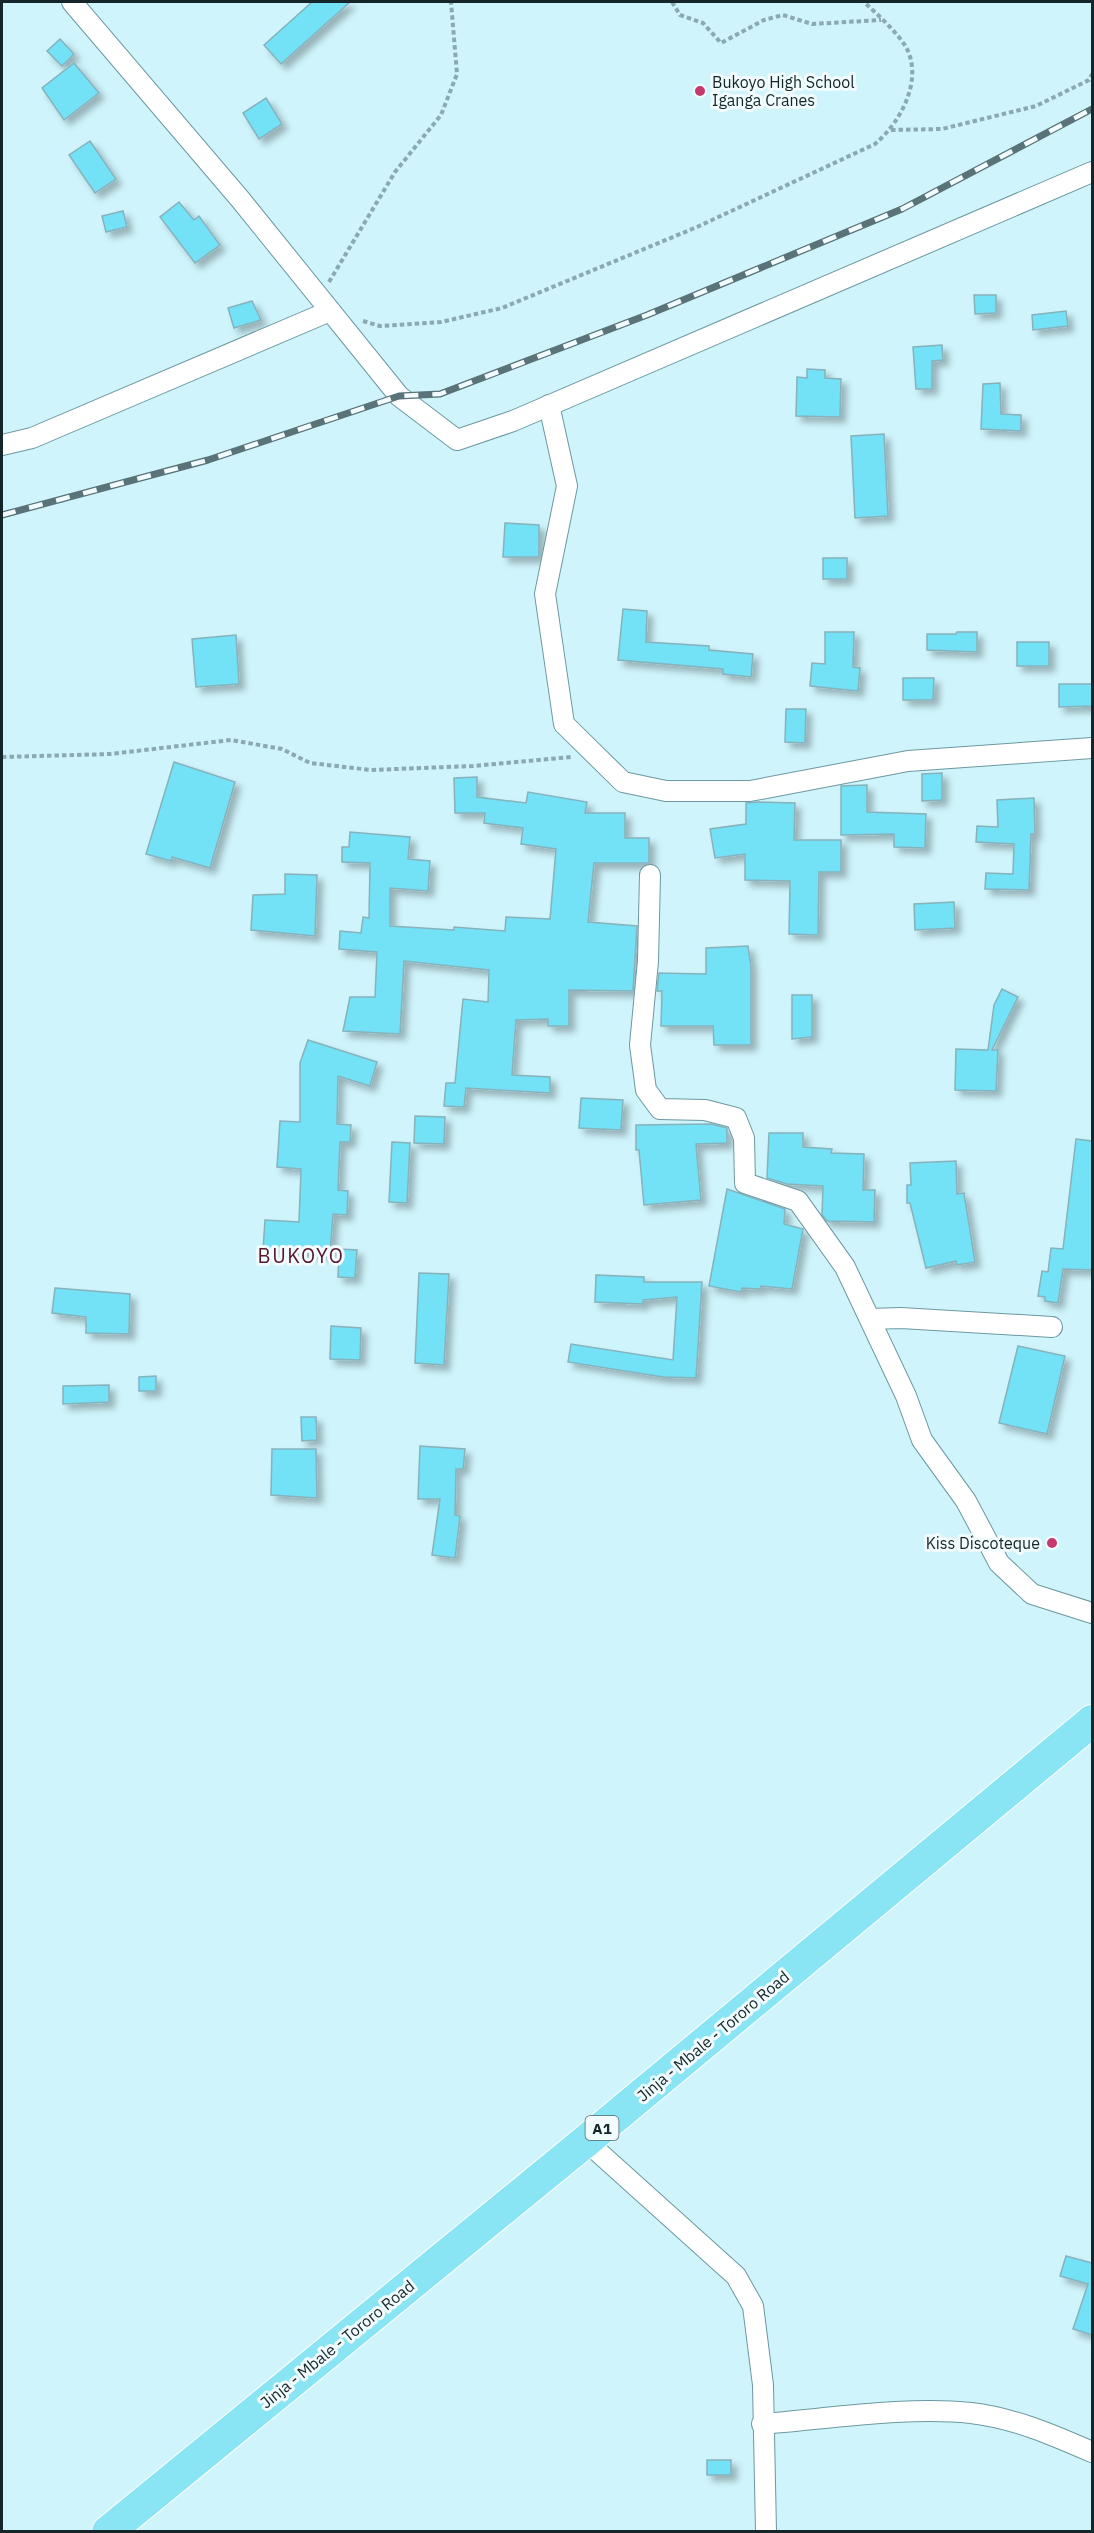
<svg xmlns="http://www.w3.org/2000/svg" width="1094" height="2533" viewBox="0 0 1094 2533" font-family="'IBM Plex Sans',sans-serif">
<defs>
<filter id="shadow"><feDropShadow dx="5.5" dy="5.5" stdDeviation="3" flood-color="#0004"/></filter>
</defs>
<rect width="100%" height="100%" fill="#cff4fc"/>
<!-- building -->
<g fill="#73e1f6" stroke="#86b2bc" stroke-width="1.5" filter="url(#shadow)">
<path d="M312,2H350L281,64L264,45Z"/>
<path d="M60,39L74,54L62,66L47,51Z"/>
<path d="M74,63L99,93L64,120L42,88Z"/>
<path d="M266,98L282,124L259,139L243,113Z"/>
<path d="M90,141L116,179L95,193L69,155Z"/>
<path d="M179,202L194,220L199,216L220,245L195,263L160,217Z"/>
<path d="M123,211L127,227L106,232L102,216Z"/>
<path d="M974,295H996V313L975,314Z"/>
<path d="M252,301L261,320L234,328L228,308Z"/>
<path d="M1066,311L1068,326L1033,330L1032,315Z"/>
<path d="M942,345L943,360L932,361V389H916L913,347Z"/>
<path d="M807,369L825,370V378L841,379L840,417L796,416L797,377L807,378Z"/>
<path d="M1000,383L1001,414L1021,415V431L981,429L983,384Z"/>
<path d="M884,434L888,516L855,518L851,436Z"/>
<path d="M505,523L539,525V557H503Z"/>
<rect x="823" y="558" width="24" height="21"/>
<path d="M623,609L647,611L646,642L709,646V650L753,654L751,677L723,674V669L618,660Z"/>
<path d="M825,632H854L853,667L860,668L858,691L810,686L812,663L825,664Z"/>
<path d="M957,632H977V652L927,650V634H956Z"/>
<path d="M236,635L239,684L196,687L192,639Z"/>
<rect x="1017" y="642" width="32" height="24"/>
<path d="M903,678H934L933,700H903Z"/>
<path d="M1059,684H1092V706L1059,707Z"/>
<path d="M786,709H806L805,743L785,742Z"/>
<path d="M174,762L235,782L210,868L172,857L171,861L146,854Z"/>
<path d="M942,773V800L922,801V774Z"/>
<path d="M477,777V797L526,803L528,792L587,802L585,813H625V838H649V863H594L588,922L637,926L633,991L569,990V1026H548V1019L516,1020L512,1075L550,1077V1093L466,1088L464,1107L444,1106L446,1083H455L463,999L488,1002L489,970L404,961L400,1034L343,1031L350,997H375L377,952L339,949L340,931L361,933L363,917L369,918L370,863L342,862V847H349L350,832L410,837L408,859L430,861L428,891L390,888V926L454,930V927L505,931L506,917L550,919L556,849L521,844L523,828L484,823L485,813H455L454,778Z"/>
<path d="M867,785V812L926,814L925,848L894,847V834L841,835V786Z"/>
<path d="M1034,798L1035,834H1031L1029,890L985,889L986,873L1013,874L1014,844L976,842L977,826L998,827L997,800Z"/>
<path d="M758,802L795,803L794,840H841V872H819L818,935L789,934L790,881L745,880V854L715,858L710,829L746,824V803Z"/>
<path d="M285,874L317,875L315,936L251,930L253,895L285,894Z"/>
<path d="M954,902L955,928L915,930L914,904Z"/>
<path d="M748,946L751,967V1045H714L713,1026H661L662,991H657L659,973L706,974V948Z"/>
<path d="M1002,989L1018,997L992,1050H998L996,1091L955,1090L956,1049L988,1050L994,1005Z"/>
<path d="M792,995H812V1037L792,1039Z"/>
<path d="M308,1040L377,1062L370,1086L338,1076L337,1124L351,1125L350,1142H340L338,1190L348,1191L347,1215L333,1214L330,1254L263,1250L265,1220L299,1222L301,1169L277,1167L280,1121L300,1122V1063Z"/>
<path d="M581,1098L623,1100L621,1130L579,1128Z"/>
<path d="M415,1116L445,1117L444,1144L414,1143Z"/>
<path d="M711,1124L727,1128V1143L696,1144L701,1200L644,1205L639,1150H636V1125Z"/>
<path d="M769,1133H803V1147L832,1149L831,1153L864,1154L863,1190H875L874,1222L827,1221L822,1215L823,1186L787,1184L767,1178Z"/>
<path d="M1076,1139L1092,1141V1270L1063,1269L1058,1303L1045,1301V1297L1038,1296L1042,1271L1048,1272L1051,1248L1063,1249Z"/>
<path d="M392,1142L410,1143L407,1203L389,1202Z"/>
<path d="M956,1161L957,1194L964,1193L975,1262L957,1265L956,1261L926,1268L910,1203H907V1185H911L910,1163Z"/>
<path d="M727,1189L785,1209L784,1224L803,1229L792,1289L761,1286L760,1289L742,1288L741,1292L709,1286Z"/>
<path d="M339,1249L357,1250L355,1278L338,1277Z"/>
<path d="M419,1273L449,1274L444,1365L415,1363Z"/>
<path d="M596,1275L644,1277V1282H702L696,1378L663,1377L568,1362L571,1344L673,1360L677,1297L643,1300V1304L595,1302Z"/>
<path d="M55,1288L130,1294L129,1334L86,1333V1317L52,1313Z"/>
<path d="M331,1326L361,1328L360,1360L330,1359Z"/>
<path d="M1018,1346L1065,1356L1047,1434L999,1423Z"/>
<path d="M156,1376V1391H139V1377Z"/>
<path d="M109,1385V1402L63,1404V1386Z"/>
<path d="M301,1417H316L317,1440L302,1441Z"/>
<path d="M420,1446L465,1449L463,1469H456L455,1515L460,1516L455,1558L432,1555L440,1499H418Z"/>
<path d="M272,1449H316L317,1498L271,1495Z"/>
<path d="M1066,2256L1092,2263V2335L1073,2329L1088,2284L1060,2276Z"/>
<rect x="707" y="2460" width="24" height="15"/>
</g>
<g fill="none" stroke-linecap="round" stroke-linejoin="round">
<defs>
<g id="minor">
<path d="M72,2L240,199L399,396L457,440L513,421L1092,172"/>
<path d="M549,405L567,486L545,594L564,724L623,782L666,791H750L908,761L1092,748"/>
<path d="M2,445L32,438L330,311"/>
<path d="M650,875L648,961L640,1045L646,1090L660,1109L705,1110L736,1118L744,1138L745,1183L798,1201L845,1267L906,1396L922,1440L966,1501L999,1563L1032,1594L1092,1613"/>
<path d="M870,1319L901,1318L1052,1327"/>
<path d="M586,2141L736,2276L753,2306L763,2385L766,2532"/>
<path d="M762,2424C826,2419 909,2406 971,2413C1014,2418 1053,2435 1092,2452"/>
</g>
<path id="primary" d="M108,2532L586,2141L1092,1721"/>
</defs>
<!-- minor casing -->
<use href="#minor" stroke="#6c98a1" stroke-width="22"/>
<!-- primary casing -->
<use href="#primary" stroke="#fff" stroke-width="34"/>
<!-- path -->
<g stroke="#8ba9b0" stroke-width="4" stroke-dasharray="4.5 3" stroke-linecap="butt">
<path d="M672,2L680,15L703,23L721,43L764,20L783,15L812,24L881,20"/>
<path d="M891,130L942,129L1036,106L1089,80L1092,74"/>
<path d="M329,282L395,172L441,115L457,74L451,2"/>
<path d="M363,321L380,326L441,322L502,308L697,227L875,144C900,123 924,80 906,47C896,31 878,15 864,2"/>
<path d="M2,757L110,754L231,740L282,749L310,763L371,770L473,766L571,757"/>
</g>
<!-- minor -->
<use href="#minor" stroke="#fff" stroke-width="20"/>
<!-- primary -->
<use href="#primary" stroke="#89e5f4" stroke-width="32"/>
<defs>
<path id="rail" d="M2,515L208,460L399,396L440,394L647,315L902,209L1092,109"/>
</defs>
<!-- rail casing -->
<use href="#rail" stroke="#597378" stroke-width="7"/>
<!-- rail -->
<use href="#rail" stroke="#f2fbfd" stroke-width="4.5" stroke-dasharray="14" stroke-linecap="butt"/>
</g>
<!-- markers -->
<g fill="#c5396e" stroke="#f2fbfd" stroke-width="2">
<circle cx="700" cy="91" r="6"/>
<circle cx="1052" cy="1543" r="6"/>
</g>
<g text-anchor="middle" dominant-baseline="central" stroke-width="6" stroke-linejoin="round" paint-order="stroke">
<!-- shield labels -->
<rect fill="#f2fbfd" stroke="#576669" stroke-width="1.5" x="585.5" y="2116" width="33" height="24" rx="4.5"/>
<g font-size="15" font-weight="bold" fill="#14262a">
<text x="602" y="2128">A1</text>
</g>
<!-- poi labels -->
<g font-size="16" fill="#14262a" stroke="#f2fbfd" text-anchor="start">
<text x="712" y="82">Bukoyo High School<tspan x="712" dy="18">Iganga Cranes</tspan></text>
<text x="1040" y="1543" text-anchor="end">Kiss Discoteque</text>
</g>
<!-- street labels -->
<g font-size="16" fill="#14262a" stroke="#f2fbfd">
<text transform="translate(713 2036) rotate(-40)">Jinja - Mbale - Tororo Road</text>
<text transform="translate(337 2344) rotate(-39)">Jinja - Mbale - Tororo Road</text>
</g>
<!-- quarter labels -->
<g font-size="20" letter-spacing="1.5" fill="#58152e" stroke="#f2fbfd">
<text x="301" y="1255">BUKOYO</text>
</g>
</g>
<!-- border -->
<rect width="1094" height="2533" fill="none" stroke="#14262a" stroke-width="6"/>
</svg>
